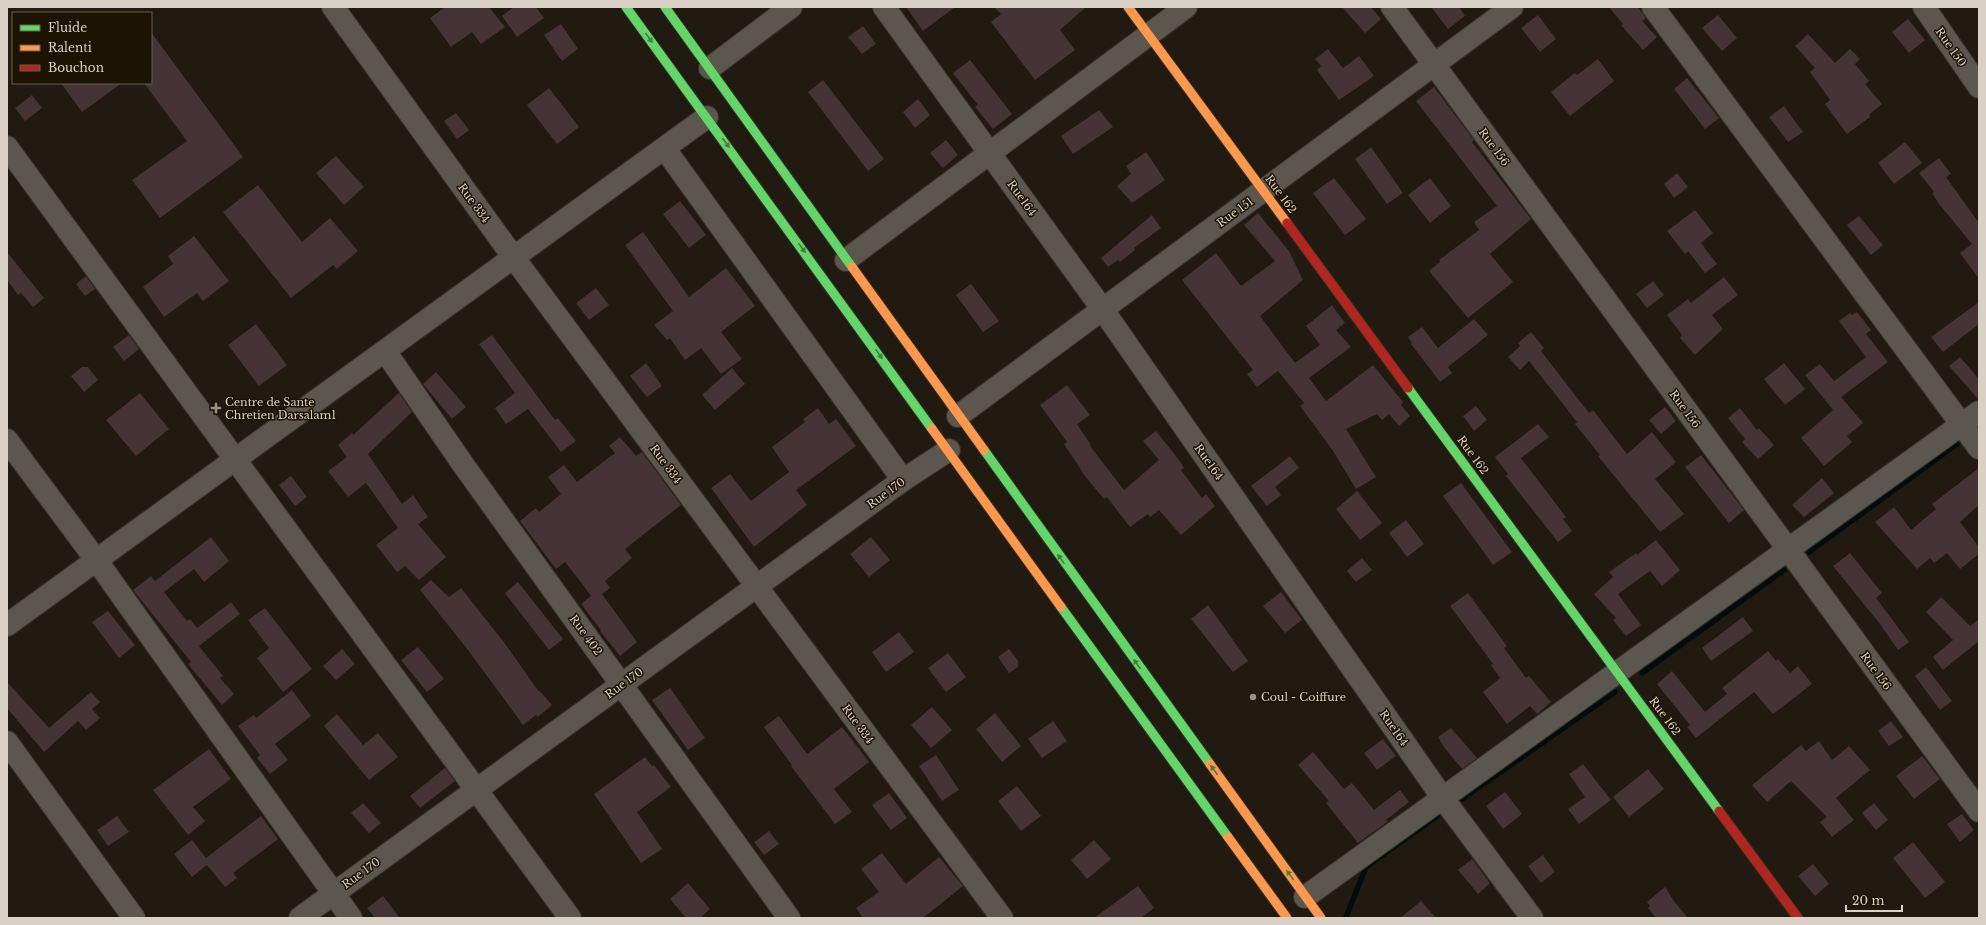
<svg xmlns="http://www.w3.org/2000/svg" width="1986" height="925" viewBox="0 0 1986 925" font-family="'Libre Baskerville',serif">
<rect width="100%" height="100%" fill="#201a10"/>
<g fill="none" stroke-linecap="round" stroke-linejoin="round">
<!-- stream -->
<g stroke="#030c0d" stroke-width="5.5">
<path d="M1809,552L1957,444"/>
<path d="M1642,673L1784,570"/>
<path d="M1462,799L1615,692"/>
<path d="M1346,917L1366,867L1437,816"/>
</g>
</g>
<!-- building -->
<g fill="#453335">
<path d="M445,7H489L505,27L481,44L472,32L451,47L430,18Z"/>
<path d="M514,7H536L544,18L517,37L502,16Z"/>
<path d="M906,7H955L923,31Z"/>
<path d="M994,7H1086L1060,30L1075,50L1035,80L991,22L1001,14Z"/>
<path d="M1342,7H1371L1381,19L1365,33Z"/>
<path d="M1431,7H1459L1465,16L1448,29Z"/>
<path d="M1609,7H1638L1646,18L1642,21L1657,37L1643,50L1621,25L1623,24Z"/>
<path d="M1538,15L1556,39L1540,52L1521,28Z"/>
<path d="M1718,15L1737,38L1722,51L1702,28Z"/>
<path d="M1908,19L1925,40L1909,53L1892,32Z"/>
<path d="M561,24L578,49L562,61L544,35Z"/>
<path d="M863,26L876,44L862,54L848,37Z"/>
<path d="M151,32L243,157L160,218L132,180L187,141L144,83H151Z"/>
<path d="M1808,34L1835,63L1850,49L1860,59L1855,64L1869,81L1865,84L1882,104L1869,115L1870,117L1847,134L1825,104L1830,100L1810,72L1815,68L1795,46Z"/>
<path d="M1328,49L1343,68L1359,56L1374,76L1339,100L1317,70L1321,66L1315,59Z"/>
<path d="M1598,59L1614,81L1570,116L1551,92L1575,73L1577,75Z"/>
<path d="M970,60L1012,114L993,129L975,107L978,105L953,73Z"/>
<path d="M1687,78L1719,118L1705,129L1674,89Z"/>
<path d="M823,80L884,159L868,171L808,92Z"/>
<path d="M61,83H122L82,112Z"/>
<path d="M1434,87L1474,140L1472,142L1531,219L1490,254L1513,282L1468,318L1429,271L1440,262L1439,260L1479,230L1474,222L1497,206L1416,101Z"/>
<path d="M549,88L579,127L557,144L527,105Z"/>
<path d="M32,95L42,108L25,121L15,108Z"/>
<path d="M918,99L930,115L915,128L903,112Z"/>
<path d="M1784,106L1803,132L1788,142L1769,117Z"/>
<path d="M1099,110L1113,127L1073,154L1061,136Z"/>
<path d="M456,113L469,130L457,139L444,121Z"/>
<path d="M946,140L958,155L943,168L930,153Z"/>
<path d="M1905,142L1922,163L1894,184L1878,163Z"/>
<path d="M1371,147L1403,193L1387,204L1355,159Z"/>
<path d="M1146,152L1165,180L1132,203L1117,186L1131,174L1126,166Z"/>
<path d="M336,156L364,187L344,205L316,173Z"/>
<path d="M1939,158L1951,174L1946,177L1979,223V279L1960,253L1972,244L1939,204L1932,193L1934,192L1919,173Z"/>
<path d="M1677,173L1688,187L1674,198L1664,184Z"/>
<path d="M1334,178L1366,219L1345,235L1313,193Z"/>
<path d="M1430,178L1451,206L1430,223L1408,195Z"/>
<path d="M258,185L302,242L330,218L358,251L337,269L333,265L291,298L223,212Z"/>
<path d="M680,201L706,235L689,248L663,214Z"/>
<path d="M1695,210L1713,233L1701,243L1717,264L1705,273L1688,251L1685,254L1667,231Z"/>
<path d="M1258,213L1289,251L1303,280L1260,316L1295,363L1320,345L1306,326L1332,305L1345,323L1336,330L1351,347L1309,378L1326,401L1373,365L1403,402L1401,405L1410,416L1399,426L1389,414L1382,420L1377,414L1346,429L1376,477L1356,489L1333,451L1300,406L1304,403L1278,371L1257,387L1247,374L1253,370L1182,280L1216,253L1241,286L1275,261L1244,225Z"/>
<path d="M1152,215L1161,228L1134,248L1135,250L1120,262L1118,260L1108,267L1101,258Z"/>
<path d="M1859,216L1883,245L1871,255L1847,225Z"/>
<path d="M643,232L689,297L726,268L755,306L721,332L742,359L721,374L701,348L685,360L670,338L667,340L654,325L673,311L625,245Z"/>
<path d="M194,236L229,281L203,301L197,293L164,317L143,287L173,264L168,256Z"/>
<path d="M7,252L44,298L33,307L21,293L18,295L7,280Z"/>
<path d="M86,276L95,289L85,296L76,284Z"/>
<path d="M1724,277L1738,295L1712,315L1723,329L1695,355L1680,338L1682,335L1667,315L1688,299L1691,303Z"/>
<path d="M1653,281L1664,295L1647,308L1636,294Z"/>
<path d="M971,284L999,321L983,332L956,295Z"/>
<path d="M596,288L609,305L589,320L576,303Z"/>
<path d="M1979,302V324L1943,352L1931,337Z"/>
<path d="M1857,312L1871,330L1866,334L1888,362L1841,397L1863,423L1847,436L1852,442L1824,466L1801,438L1833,410L1805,375L1820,364L1834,381L1866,357L1839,321L1850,313L1852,315Z"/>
<path d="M1474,319L1488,335L1448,367L1452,373L1440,382L1411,344L1412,343L1408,337L1422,327L1438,348Z"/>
<path d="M256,324L287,365L259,386L228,345Z"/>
<path d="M1531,332L1544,348L1541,351L1589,413L1593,410L1627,454L1652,432L1676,462L1655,479L1684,514L1660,532L1598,456L1600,455L1575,424L1577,422L1529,361L1520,370L1508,357L1520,346L1518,343Z"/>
<path d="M129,335L139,349L124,361L113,347Z"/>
<path d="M492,335L555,420L558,418L576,441L561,452L528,409L506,424L495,408L515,393L479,344Z"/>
<path d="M1960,357L1979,379V400L1949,366Z"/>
<path d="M646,363L662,386L647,397L630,376Z"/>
<path d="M1784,363L1805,389L1785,405L1764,379Z"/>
<path d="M82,367H88L98,380L84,392L71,376Z"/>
<path d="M732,368L745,384L715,410L702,395Z"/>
<path d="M436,372L466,407L452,419L423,384Z"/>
<path d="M1067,385L1090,415L1077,424L1091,445L1090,446L1124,490L1159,460L1143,441L1156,431L1179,460L1184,468L1181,470L1202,498L1206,494L1215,506L1181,535L1159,510L1150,517L1148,514L1130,527L1107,497L1104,499L1085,476L1064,444L1067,442L1040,405Z"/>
<path d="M140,393L169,429L136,456L106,420Z"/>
<path d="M399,393L412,412L368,454L402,504L413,495L428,517L418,524L446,557L419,580L405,566L397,572L376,545L398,528L366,483L348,497L328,471L347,457L338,445L352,433L353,435Z"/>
<path d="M1476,406L1487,420L1474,431L1463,416Z"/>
<path d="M1665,407L1676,421L1661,434L1649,420Z"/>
<path d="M818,408L829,424L836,419L856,446L796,490L807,505L754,547L711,488L730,474L751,501L789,472L772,447L805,422L803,419Z"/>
<path d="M1740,408L1757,430L1759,428L1774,445L1758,459L1742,442L1745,439L1728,418Z"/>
<path d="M1538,424L1549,437L1521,458L1566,517L1563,519L1572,531L1558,542L1506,476L1508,474L1495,457Z"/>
<path d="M620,437L636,456L642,452L681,505L625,549L632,558L605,581L610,588L602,594L637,642L620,656L600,631L601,630L581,604L591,596L583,585L565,562L556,569L520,521L536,508L539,512L561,494L548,477L564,465L577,482L615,453L609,446Z"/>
<path d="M1701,455L1744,510L1729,523L1685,467Z"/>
<path d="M1290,456L1299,468L1275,487L1281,495L1267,506L1251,486Z"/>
<path d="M1979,468V505L1960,522L1979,547V554L1960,569L1947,553L1934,563L1930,558L1917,569L1875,522L1894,507L1911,530L1936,509L1932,504Z"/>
<path d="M291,476L307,497L295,506L279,485Z"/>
<path d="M1822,478L1834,493L1804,517L1792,505Z"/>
<path d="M1461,483L1512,552L1493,565L1443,496Z"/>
<path d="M1357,491L1382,523L1360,540L1336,509Z"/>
<path d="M1406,520L1424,544L1407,557L1389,533Z"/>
<path d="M211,537L229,561L204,582L194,569L164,592L187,621L190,619L197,628L231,602L240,614L199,646L223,676L220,678L234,694L222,705L188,664L191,662L133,590L151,576L155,581Z"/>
<path d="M871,537L890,560L869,577L850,554Z"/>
<path d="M1656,540L1680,570L1662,586L1650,571L1618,594L1641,625L1626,636L1613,620L1616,618L1594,594L1613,577L1609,572L1636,553L1637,555Z"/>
<path d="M1850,553L1882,593L1876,598L1909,642L1898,650L1880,624L1833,566Z"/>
<path d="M1362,558L1372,570L1356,582L1347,571Z"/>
<path d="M431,580L449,597L461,588L506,645L539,692L540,691L552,705L538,717L536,715L523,725L468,650L420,590Z"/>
<path d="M518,582L563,639L549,650L505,593Z"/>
<path d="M1281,592L1302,620L1285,633L1263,606Z"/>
<path d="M1468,593L1507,646L1504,648L1526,678L1529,676L1551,702L1537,714L1530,706L1507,724L1483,692L1500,678L1491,665L1493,664L1450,606Z"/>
<path d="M1941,597L1970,626L1979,619V641L1943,670L1933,657L1953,640L1926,612Z"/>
<path d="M1208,605L1248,661L1233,672L1191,619Z"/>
<path d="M265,608L312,669L283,692L257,658L269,648L248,620Z"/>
<path d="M108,611L135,645L119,658L92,622Z"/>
<path d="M1743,617L1753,631L1711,661L1702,648Z"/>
<path d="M899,632L914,652L886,672L872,652Z"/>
<path d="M418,647L444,679L427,692L401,660Z"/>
<path d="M342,649L355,664L336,680L323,666Z"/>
<path d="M1009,649L1018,661V667L1009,673L998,657Z"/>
<path d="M1768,651L1776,661L1778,659L1790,673L1798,666L1812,684L1773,714L1754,692L1696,738L1687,727L1690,725L1657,684L1672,671L1705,712L1727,694L1722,688Z"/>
<path d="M948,653L966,677L946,692L928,668Z"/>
<path d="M1926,667L1952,701L1940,710L1915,676Z"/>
<path d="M7,682L49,728L91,692L100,702L92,709L100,718L86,730L78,721L44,752L7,708Z"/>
<path d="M670,688L705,738L688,750L652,700Z"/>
<path d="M292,690L311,716L275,744L288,760L270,774L257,758L260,755L238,726L254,715L256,718Z"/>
<path d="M932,707L952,730L931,748L911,725Z"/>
<path d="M995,713L1021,746L1002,762L976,729Z"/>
<path d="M337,714L363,745L378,733L398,757L369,780L324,726Z"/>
<path d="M779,716L807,754L842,727L869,762L834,789L852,812L835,824L791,766L792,765L764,727Z"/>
<path d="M1053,721L1067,741L1042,758L1028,739Z"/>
<path d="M1891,721L1903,737L1889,746L1878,731Z"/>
<path d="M1451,728L1477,758L1462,769L1444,747L1438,737Z"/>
<path d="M1383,739L1396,756L1377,770L1364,753Z"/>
<path d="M1819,741L1832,760L1849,746L1870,770L1836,798L1854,820L1832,837L1820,822L1827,817L1791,781L1767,802L1752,785L1801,745L1806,751Z"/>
<path d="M209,749L231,779L193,807L205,821L188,835L153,790Z"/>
<path d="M1313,752L1344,789L1352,783L1374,810L1400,790L1409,802L1386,820L1388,821L1383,825L1358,843L1326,803L1329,801L1298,765Z"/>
<path d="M936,755L959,790L942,801L919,766Z"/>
<path d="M1922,756L1940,779L1914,799L1896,776Z"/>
<path d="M645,757L652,766L654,765L671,787L637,812L662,849L641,863L594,794Z"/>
<path d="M1583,764L1611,800L1579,824L1568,809L1585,797L1569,774Z"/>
<path d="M445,768L455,781L420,808L410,796Z"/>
<path d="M1648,769L1664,789L1629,817L1613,797Z"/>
<path d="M1017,786L1041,816L1021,831L998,801Z"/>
<path d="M1505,792L1522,814L1503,829L1486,806Z"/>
<path d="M889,793L907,818L891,830L872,805Z"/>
<path d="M363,803L381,823L369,833L351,813Z"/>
<path d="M1874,803L1888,820L1876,830L1862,813Z"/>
<path d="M1962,814L1974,830L1960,842L1947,824Z"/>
<path d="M117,816L129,832L108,846L97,830Z"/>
<path d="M261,816L278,839L233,873L237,878L225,887L207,865L192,877L174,854L192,840L206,858Z"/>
<path d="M769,831L779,844L764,855L754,842Z"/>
<path d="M1094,840L1111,859L1087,879L1071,860Z"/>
<path d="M1913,842L1945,882L1925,898L1893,858Z"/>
<path d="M882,853L906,884L939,857L963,886L923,918H863L856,908L879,892L861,869Z"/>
<path d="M1543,855L1555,872L1541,883L1528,866Z"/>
<path d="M1472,859L1490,883L1478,894L1458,870Z"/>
<path d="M1813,864L1829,884L1815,896L1798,876Z"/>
<path d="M688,883L710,909L700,918H686L670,899Z"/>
<path d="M1138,886L1154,908L1141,918H1094Z"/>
<path d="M1665,887L1674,901L1688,918H1656L1648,908L1650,906L1647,902Z"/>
<path d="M383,896L400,918H375L367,908Z"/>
<path d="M1421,901L1436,918H1400Z"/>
</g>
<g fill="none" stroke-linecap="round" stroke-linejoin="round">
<defs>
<g id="street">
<path d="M333,7L514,258L1002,918"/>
<path d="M884,7L1103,310L1442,797L1532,918"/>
<path d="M1392,7L1979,811"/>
<path d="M1653,7L1979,448"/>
<path d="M1924,7L1979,87"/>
<path d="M710,68L791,7"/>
<path d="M7,147L570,918"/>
<path d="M665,149L903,480"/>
<path d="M846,260L1186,7"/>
<path d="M385,351L462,463L789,918"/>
<path d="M958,416L1512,7"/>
<path d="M7,440L97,561L351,918"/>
<path d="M7,625L707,117"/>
<path d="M7,742L134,918"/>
<path d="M1305,897L1979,412"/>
<path d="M300,918L903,480L949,450"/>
</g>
<g id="fast">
<path d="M626,7L932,429"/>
<path d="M665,7L852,267"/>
<path d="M1408,388L1719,811"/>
<path d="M984,450L1210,764"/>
<path d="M1061,607L1228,837"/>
</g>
<g id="slow">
<path d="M1128,7L1287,223"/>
<path d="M852,267L984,450"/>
<path d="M932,429L1061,607"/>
<path d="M1210,764L1321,918"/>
<path d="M1228,837L1287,918"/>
</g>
<g id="jam">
<path d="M1287,223L1408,388"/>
<path d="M1719,811L1798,918"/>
</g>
</defs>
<!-- street casing -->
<use href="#street" stroke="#37332c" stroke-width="24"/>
<!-- fast casing -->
<use href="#fast" stroke="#37332c" stroke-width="11"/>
<!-- slow casing -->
<use href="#slow" stroke="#37332c" stroke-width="11"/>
<!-- jam casing -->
<use href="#jam" stroke="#37332c" stroke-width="11"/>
<!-- street -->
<use href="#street" stroke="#5b564e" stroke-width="22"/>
<!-- fast -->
<use href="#fast" stroke="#63d668" stroke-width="9"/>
<!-- slow -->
<use href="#slow" stroke="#ff974d" stroke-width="9"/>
<!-- jam -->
<use href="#jam" stroke="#b3261e" stroke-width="9"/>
</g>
<!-- one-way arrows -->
<defs><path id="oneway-solid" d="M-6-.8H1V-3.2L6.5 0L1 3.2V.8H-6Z"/></defs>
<g fill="#447e3a">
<use href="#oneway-solid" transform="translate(649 38) rotate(54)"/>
<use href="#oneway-solid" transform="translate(726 143) rotate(54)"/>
<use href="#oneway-solid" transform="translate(802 248) rotate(54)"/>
<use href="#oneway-solid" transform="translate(879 354) rotate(54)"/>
<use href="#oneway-solid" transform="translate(1061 559) rotate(-126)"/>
<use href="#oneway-solid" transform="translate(1137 664) rotate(-126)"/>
<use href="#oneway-solid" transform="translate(1214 770) rotate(-126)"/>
<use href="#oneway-solid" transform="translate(1290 875) rotate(-126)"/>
</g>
<!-- markers -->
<g fill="#989186" stroke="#1d1302" stroke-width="1.5">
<path d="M214 402h4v4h4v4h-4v4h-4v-4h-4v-4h4z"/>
<circle cx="1253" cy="697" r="4"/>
</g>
<g text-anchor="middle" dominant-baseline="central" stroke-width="3" stroke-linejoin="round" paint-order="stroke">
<!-- street labels -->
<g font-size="11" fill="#d9d1c6" stroke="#1d1302">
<text transform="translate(1951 47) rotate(55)">Rue 150</text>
<text transform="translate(1494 147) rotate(54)">Rue 156</text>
<text transform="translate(1281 194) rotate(54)">Rue 162</text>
<text transform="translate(1022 198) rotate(54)">Rue164</text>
<text transform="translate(474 203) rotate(54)">Rue 334</text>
<text transform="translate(1235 212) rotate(-36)">Rue 151</text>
<text transform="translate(1685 409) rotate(54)">Rue 156</text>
<text transform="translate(1473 455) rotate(54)">Rue 162</text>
<text transform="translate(1209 462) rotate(55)">Rue164</text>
<text transform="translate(666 464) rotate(54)">Rue 334</text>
<text transform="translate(886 493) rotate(-36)">Rue 170</text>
<text transform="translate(586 635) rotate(54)">Rue 402</text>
<text transform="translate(1876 671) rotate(54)">Rue 156</text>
<text transform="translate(624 683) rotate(-36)">Rue 170</text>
<text transform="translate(1665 716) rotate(54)">Rue 162</text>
<text transform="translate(858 724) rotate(54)">Rue 334</text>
<text transform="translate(1394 728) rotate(55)">Rue164</text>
<text transform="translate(361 873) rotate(-36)">Rue 170</text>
</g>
<!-- poi labels -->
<g font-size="11" fill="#d9d1c6" stroke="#1d1302" text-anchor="start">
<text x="225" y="402">Centre de Sante<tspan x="225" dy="13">Chretien Darsalam1</tspan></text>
<text x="1261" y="697">Coul - Coiffure</text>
</g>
</g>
<!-- border -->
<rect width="1986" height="925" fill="none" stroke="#d9d1c6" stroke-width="16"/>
<!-- legend -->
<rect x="12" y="12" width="140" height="72" fill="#1d1302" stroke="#685f50"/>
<rect x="20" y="25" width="20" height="6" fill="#63d668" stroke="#685f50"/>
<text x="48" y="32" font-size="12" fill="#d9d1c6">Fluide</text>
<rect x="20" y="45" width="20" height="6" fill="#ff974d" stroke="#685f50"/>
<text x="48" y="52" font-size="12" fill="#d9d1c6">Ralenti</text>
<rect x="20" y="65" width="20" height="6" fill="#b3261e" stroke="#685f50"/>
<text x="48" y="72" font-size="12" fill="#d9d1c6">Bouchon</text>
<!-- scale -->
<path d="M1846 905v6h56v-6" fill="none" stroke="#d9d1c6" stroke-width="2"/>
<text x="1852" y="905" font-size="12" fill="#d9d1c6" stroke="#1d1302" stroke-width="3" paint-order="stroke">20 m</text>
</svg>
